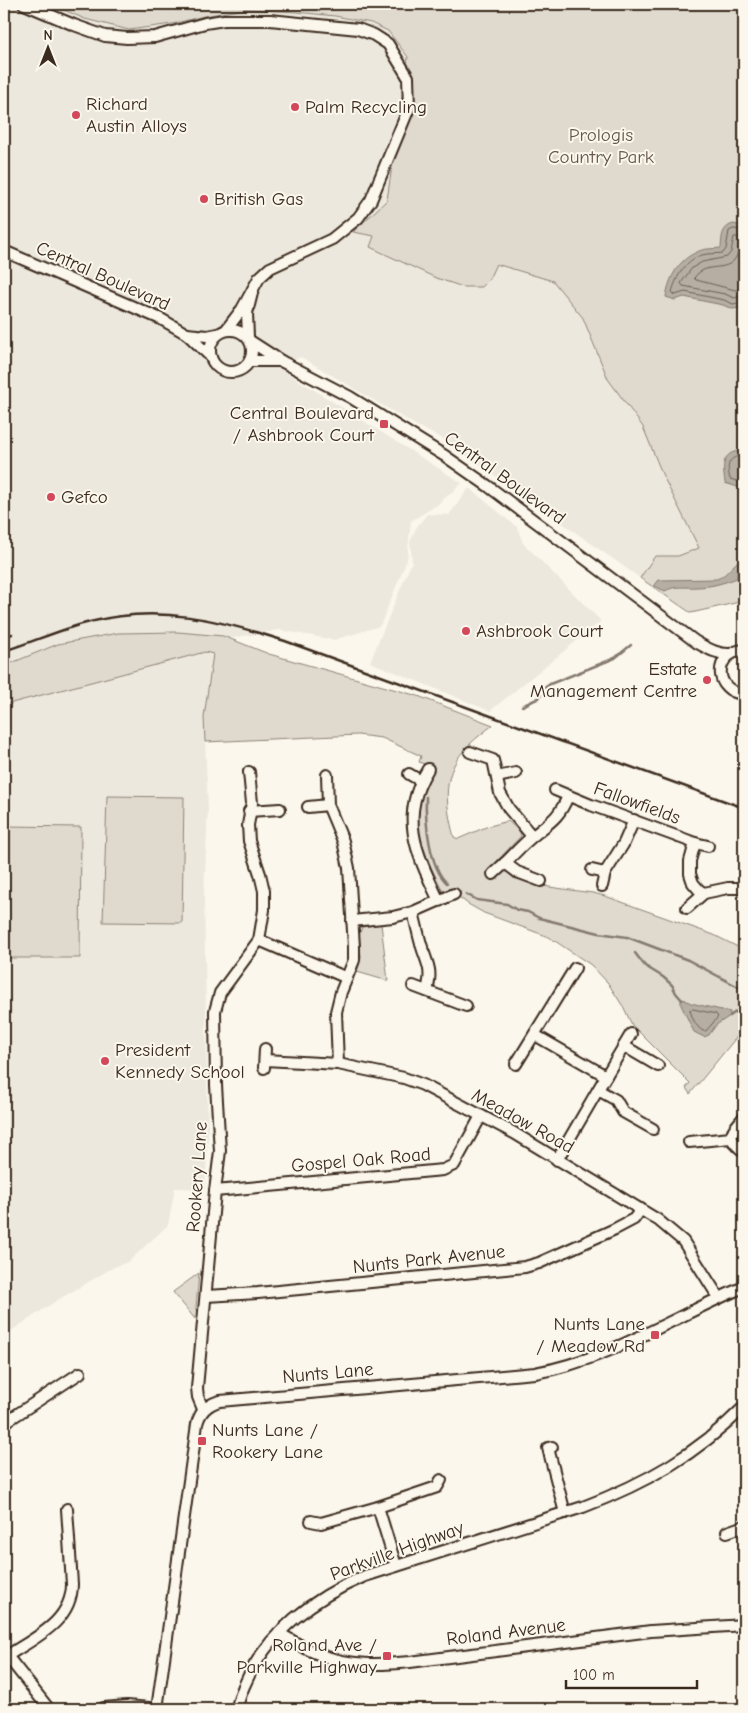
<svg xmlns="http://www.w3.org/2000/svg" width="748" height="1713" viewBox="0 0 748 1713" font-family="'Comic Neue',sans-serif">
<rect width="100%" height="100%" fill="#fbf7ec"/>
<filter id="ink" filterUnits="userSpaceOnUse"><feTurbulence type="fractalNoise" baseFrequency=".02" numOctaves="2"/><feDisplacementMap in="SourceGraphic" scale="10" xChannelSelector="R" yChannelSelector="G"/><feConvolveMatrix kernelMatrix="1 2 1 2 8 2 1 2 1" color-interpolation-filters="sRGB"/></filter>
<g filter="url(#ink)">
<!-- built -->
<g fill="#ede8dd">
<path d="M4,4H50L85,19L172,24L204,16L245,9L296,12L335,16L371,23L388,31L410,60L388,199L353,232L489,262L553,280L583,318L608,379L643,427L663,476L699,548L678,556H655L640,578L443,439L417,426L301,357L276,367L284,371L462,483L437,505L411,521L407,560L380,626L334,640L280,630L184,646L4,691Z"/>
<path d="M469,488L517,527L523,543L601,621L490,711L370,662L412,561L410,542L416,528L427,514L449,515Z"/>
<path d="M206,651L214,654L204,717L208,809L204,894L208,1136L205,1189L175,1188L168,1225L128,1262L114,1267L56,1301L8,1333L4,1327V705Z"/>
</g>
<!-- green -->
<g fill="#dfd9ce" stroke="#8d8276">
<path d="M50,4H744V601L691,613L640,578L655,556H678L699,548L663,476L643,427L608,379L583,318L553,281L496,264L488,281L482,287H463L436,278L370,247L374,236L353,232L387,200L408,57L388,31L371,23L335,16L296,12L245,9L204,16L172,24L129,30L85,19Z"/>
<path d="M178,632L223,636L269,654L418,696L493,725C485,731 476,738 469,745C441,772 445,803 454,837L458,839L486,827L508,821L520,832L521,836L496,862L513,877V878L549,887L593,893L605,896L714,935L744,950V1028L690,1094L686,1088L690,1083L632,1025L624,1008L608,983L591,965L549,937L484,913L468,904L459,897L451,888L443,891C430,867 417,840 418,813C419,797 428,782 434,768L419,762L421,756L382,738L358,735L205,742L204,717L213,654L205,652L4,705V666L58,644L118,633Z"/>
<path d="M107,796L184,797L182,923L103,922Z"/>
<path d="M4,826L81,827L80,958H4Z"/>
<path d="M381,924L388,981L357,972L361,957L359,936L362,927Z"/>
<path d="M199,1273L195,1319L173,1292Z"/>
</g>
<!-- water -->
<g fill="#b6aea2" stroke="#85796d">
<path d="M733,224L744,226V306L741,308L732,309L723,305L703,301L684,297L675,300L666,297C669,278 678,260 697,252C704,248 713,249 721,248C722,237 721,228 733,224Z"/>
<path d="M744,450V489L725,483C722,463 722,452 744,450Z"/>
<path d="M744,555V564L737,573V578C724,583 710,587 697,587C684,588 676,585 665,591L654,586L659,580L717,579L724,575Z"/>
<path d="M683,999L691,1003L730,1012V1016L716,1025L709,1035L704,1037L694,1032L681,1005V1000Z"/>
</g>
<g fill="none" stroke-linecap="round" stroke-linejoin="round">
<!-- shore -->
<g stroke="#6c5f53" stroke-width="1">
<path d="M744,230L733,229L729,231L726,249L723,253C716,254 709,253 702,255C686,259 676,277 672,292L675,295L685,292L724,300L733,304L744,302"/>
<path d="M744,237H734L731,252L727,257L702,262L692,268L681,283L683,286L725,294L734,298L744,296"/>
<path d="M744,244L740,245C734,280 708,257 694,278L696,280L735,290L744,288"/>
<path d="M744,455C728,457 726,464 730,479L744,483"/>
<path d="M693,1009L716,1014L718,1017L706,1031H703C696,1027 692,1018 690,1010Z"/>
</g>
<!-- stream -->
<g stroke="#85796d" stroke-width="2.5">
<path d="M522,706L539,698L543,689L550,684L615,658L631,645"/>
<path d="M426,797C425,820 429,867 447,883"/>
<path d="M466,894L477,900L507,904L517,910L528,912L539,918L599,933L627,937L688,960L744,990"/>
<path d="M635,953L645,966L663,977L672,985L676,993L682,1000"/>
<path d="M730,1016L744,1006"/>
</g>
<defs>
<g id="minor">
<path d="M24,4L74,25L105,36L127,38L155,37L205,23L224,20H270L358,29L374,35L388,44L408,77L409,108L371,200L358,218L332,239L270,268L259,278L253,289"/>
<path d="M4,251L161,319L187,334L211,357"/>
<circle cx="231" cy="351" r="21"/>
<path d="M226,330L242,309L253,289L247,313L248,337"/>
<path d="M187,334L207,336L217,334"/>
<path d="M250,341L281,361L350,397L445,456L488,486L696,642C707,648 718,655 731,654"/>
<path d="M250,361H281"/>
<path d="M744,650C713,652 713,692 744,694"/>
<path d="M470,752L493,760L500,793L509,809L532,836"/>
<path d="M428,769C398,817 417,854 439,901"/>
<path d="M409,774L421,781"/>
<path d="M327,775L328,805"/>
<path d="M497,777L516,773"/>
<path d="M555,790L591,805L695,843L708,846"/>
<path d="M308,807L328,805L343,841L349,868L354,947V960L341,992L336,1012L338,1064"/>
<path d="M249,811L280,809"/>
<path d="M695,843L690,861V874L693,883L699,890L704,893L728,888H744"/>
<path d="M592,870L605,873"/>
<path d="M493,874L505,863"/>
<path d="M541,881L517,872L505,863C514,854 523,844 533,836C550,822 559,818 568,796"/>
<path d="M602,886L605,873L624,843L634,820"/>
<path d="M687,908L704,893"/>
<path d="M413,912C416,923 418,934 421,944C427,965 433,968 427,991"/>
<path d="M352,921L393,917L413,912L454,894"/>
<path d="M259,940L347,978"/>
<path d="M413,986L466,1006"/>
<path d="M535,1035L606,1076L557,1160"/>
<path d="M624,1046L658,1066"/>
<path d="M265,1060L338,1064L404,1078L423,1085L514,1133L658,1220L683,1241L719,1298"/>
<path d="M516,1064L575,968"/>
<path d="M264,1068L265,1049"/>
<path d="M606,1076L631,1034"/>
<path d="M598,1090L616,1100L623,1112L653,1129"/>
<path d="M744,1117C730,1134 725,1136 744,1152"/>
<path d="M689,1142L731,1138"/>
<path d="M215,1191L443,1170L454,1165L481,1116"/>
<path d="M206,1296L258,1293L525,1267L539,1263L615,1229L634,1219L641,1209"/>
<path d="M203,1409L198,1397L197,1388L215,1191L220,1151L216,1085L215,1011L220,993L259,940L264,910V891L260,874L249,841L248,825L252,803L249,772"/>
<path d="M4,1423L80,1373"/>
<path d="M552,1447L548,1448L565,1513"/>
<path d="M378,1507L396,1566"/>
<path d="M311,1521L321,1523L378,1507L437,1487L441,1480"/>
<path d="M727,1532L744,1526"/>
<path d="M279,1633C293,1641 306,1650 321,1655C350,1666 380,1665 410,1662L651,1631L744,1625"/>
<path d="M4,1652L49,1709"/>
<path d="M7,1656C34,1638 72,1622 72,1584L67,1509"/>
<path d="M157,1709L197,1424C200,1411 208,1404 220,1401L535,1373C609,1360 675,1316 744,1287"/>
<path d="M236,1709C239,1701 241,1692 245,1684C267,1632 315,1597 365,1576L583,1507C646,1483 697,1454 744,1407"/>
</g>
<path id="tertiary" d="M104,1709L127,1707L149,1709"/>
</defs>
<!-- minor casing -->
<use href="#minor" stroke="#3b2a1e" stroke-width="14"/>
<!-- tertiary casing -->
<use href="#tertiary" stroke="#3b2a1e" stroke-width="16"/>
<!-- minor -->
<use href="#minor" stroke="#fbf7ec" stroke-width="10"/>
<!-- tertiary -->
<use href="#tertiary" stroke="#fbf7ec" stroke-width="12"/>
<!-- rail -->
<g stroke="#3b2a1e" stroke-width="2.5">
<path d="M4,637L12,634"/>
<path d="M4,651C33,642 61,629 90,622C158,604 220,620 285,641L744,808"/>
</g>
</g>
</g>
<!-- markers -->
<g fill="#d1495b" stroke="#fbf7ec" stroke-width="2">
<circle cx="295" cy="107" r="5"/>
<circle cx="76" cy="115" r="5"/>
<circle cx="204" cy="199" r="5"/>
<rect x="379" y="419" width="10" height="10" rx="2.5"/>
<circle cx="51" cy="497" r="5"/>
<circle cx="466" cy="631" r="5"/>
<circle cx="707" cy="680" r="5"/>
<circle cx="105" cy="1061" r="5"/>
<rect x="650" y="1330" width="10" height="10" rx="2.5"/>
<rect x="197" y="1436" width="10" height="10" rx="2.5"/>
<rect x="382" y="1651" width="10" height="10" rx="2.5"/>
</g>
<g text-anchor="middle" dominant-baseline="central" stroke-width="4" stroke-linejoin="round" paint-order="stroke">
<!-- poi labels -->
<g font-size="19" fill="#3b2a1e" stroke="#fbf7ec" text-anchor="start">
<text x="86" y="104">Richard<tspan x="86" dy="22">Austin Alloys</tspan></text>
<text x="305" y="107">Palm Recycling</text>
<text x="214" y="199">British Gas</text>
<text x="374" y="413" text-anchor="end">Central Boulevard<tspan x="374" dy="22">/ Ashbrook Court</tspan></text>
<text x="61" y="497">Gefco</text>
<text x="476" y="631">Ashbrook Court</text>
<text x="697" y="669" text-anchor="end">Estate<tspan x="697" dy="22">Management Centre</tspan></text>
<text x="115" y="1050">President<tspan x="115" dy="22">Kennedy School</tspan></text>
<text x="645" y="1324" text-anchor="end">Nunts Lane<tspan x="645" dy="22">/ Meadow Rd</tspan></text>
<text x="212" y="1430">Nunts Lane /<tspan x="212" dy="22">Rookery Lane</tspan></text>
<text x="377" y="1645" text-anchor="end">Roland Ave /<tspan x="377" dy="22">Parkville Highway</tspan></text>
</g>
<!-- park labels -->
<g font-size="19" fill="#64564a" stroke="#fbf7ec">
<text x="601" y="135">Prologis<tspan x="601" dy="22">Country Park</tspan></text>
</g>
<!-- street labels -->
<g font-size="19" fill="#3b2a1e" stroke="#fbf7ec">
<text transform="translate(103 276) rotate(24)">Central Boulevard</text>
<text transform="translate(505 478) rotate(36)">Central Boulevard</text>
<text transform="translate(637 803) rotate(20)">Fallowfields</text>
<text transform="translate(523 1121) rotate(29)">Meadow Road</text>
<text transform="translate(361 1160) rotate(-5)">Gospel Oak Road</text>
<text transform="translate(197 1177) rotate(-86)">Rookery Lane</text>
<text transform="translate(429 1259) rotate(-6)">Nunts Park Avenue</text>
<text transform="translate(328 1373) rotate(-5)">Nunts Lane</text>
<text transform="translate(397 1551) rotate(-20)">Parkville Highway</text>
<text transform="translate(506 1632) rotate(-7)">Roland Avenue</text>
</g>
</g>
<!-- margin -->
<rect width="748" height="1713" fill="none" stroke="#fbf7ec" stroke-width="20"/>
<rect x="10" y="10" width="728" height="1693" fill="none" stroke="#3b2a1e" stroke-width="2" filter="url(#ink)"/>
<!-- north arrow -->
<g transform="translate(48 48)" stroke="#fbf7ec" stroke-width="4" paint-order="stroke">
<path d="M0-4L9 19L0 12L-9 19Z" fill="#3b2a1e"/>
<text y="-8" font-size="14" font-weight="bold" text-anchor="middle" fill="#3b2a1e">N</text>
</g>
<!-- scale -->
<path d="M566 1680v8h131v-8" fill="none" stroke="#3b2a1e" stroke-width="2.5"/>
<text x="573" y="1680" font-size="15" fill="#3b2a1e" stroke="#fbf7ec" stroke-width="4" paint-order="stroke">100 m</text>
</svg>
